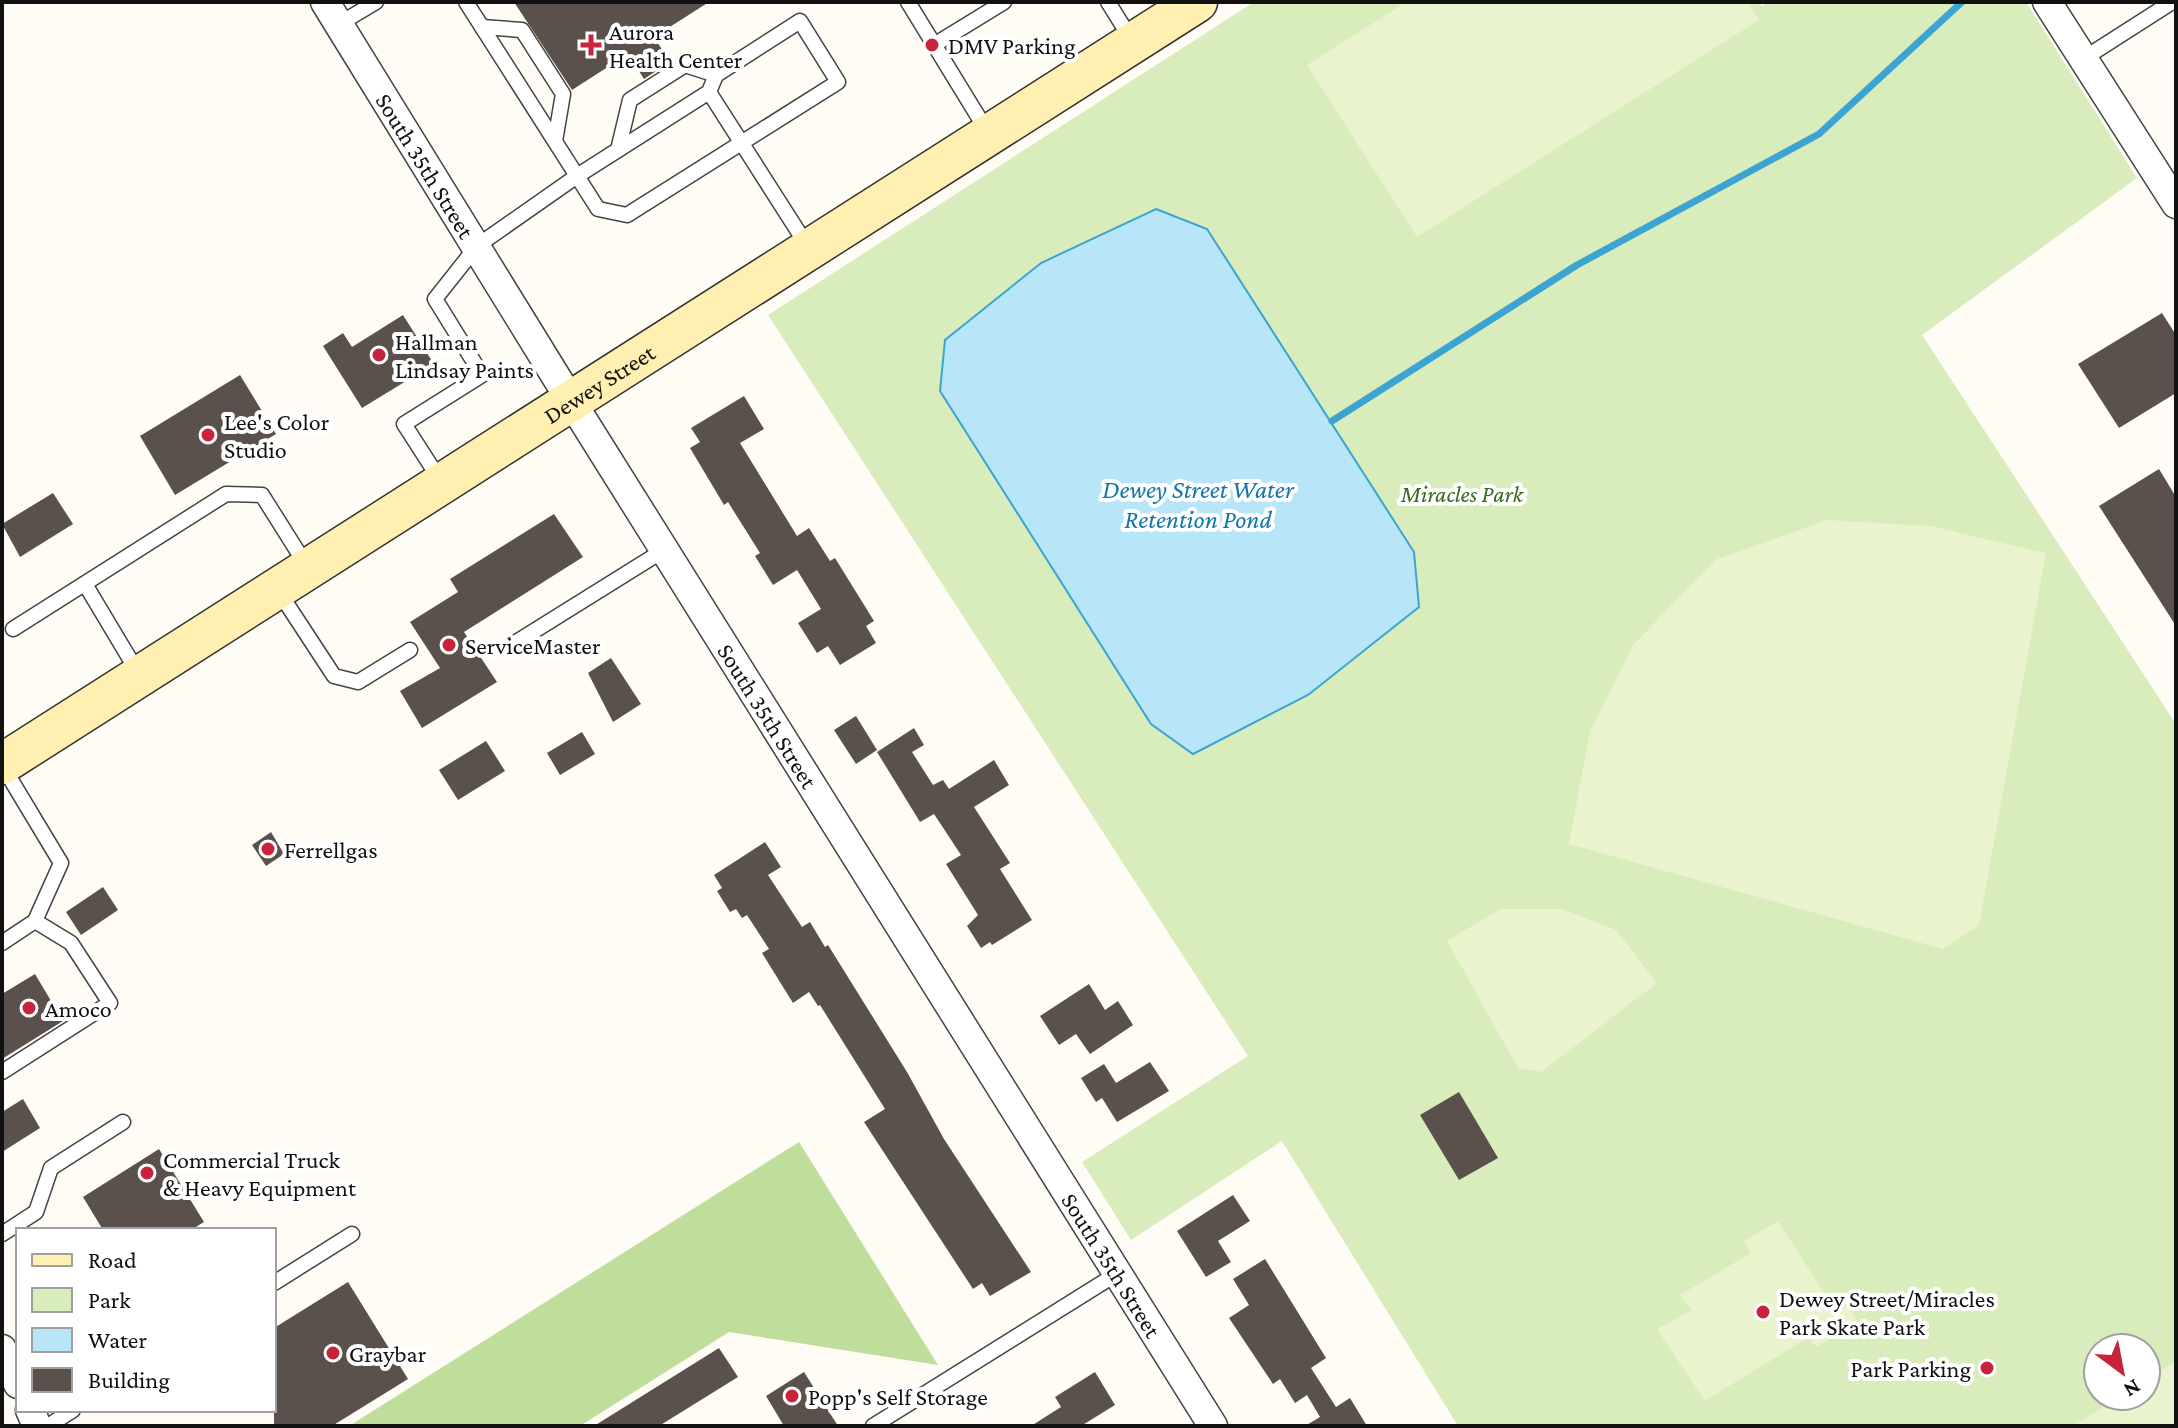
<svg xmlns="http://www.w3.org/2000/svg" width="2178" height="1428" viewBox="0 0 2178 1428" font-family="'Crimson Pro',serif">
<rect width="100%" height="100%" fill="#fffcf5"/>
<!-- green -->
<path fill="#d9ecbc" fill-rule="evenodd" d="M1254,2H1759L1762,6L1769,2H2026L2137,178L1922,335L2176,724V1426H1458L1282,1141L1131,1240L1082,1162L1248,1056L768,315ZM2098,1348H2146V1396H2098Z"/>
<!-- forest -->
<path fill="#bfdd9b" d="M799,1142L938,1365L729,1332L580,1426H349Z"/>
<!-- pitch -->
<g fill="#e9f3ce">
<path d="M1406,2H1748L1759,20L1417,237L1307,65Z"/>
<path d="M1827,520L1930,526L2046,553L1979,925L1943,949L1569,844L1590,731L1633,645L1715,560Z"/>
<path d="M1500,909H1562L1616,930L1657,983L1541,1072L1518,1068L1447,941Z"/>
<path d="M1778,1221L1837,1313L1848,1306L1857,1321L1816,1347L1809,1337L1705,1401L1657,1329L1692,1310L1680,1295L1751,1253L1744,1241Z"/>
<path d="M2176,1361V1426H2073L2120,1396H2146V1380Z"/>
</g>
<!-- water -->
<path fill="#b8e6f8" stroke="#3ca4d2" stroke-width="2" d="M1156,209L1207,229L1414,552L1419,607L1308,695L1193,754L1151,724L940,391L945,340L1041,263Z"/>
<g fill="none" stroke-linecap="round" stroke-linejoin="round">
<!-- stream -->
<path stroke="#3ca4d2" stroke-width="7" d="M1332,421L1577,265L1819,134L1962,2"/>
</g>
<!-- building -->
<g fill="#5a514d">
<path d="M514,2H709L654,37L670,62L644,79L628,54L572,90Z"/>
<path d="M2162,313L2176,335V393L2119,428L2078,364Z"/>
<path d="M403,315L434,364L362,408L323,346L343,333L352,347Z"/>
<path d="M240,375L276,434L175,495L140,436Z"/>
<path d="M744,396L764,429L740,443L797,536L809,528L830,561L835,558L874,621L866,626L876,643L840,665L828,646L817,653L798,623L821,609L797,570L773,585L755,556L760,553L728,502L724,505L690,448L700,442L691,428Z"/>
<path d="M2159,469L2176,497V626L2099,506Z"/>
<path d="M53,493L73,524L20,557L2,524Z"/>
<path d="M554,514L583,557L464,632L497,682L422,728L400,691L440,668L410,622L458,592L450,579Z"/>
<path d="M611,658L641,704L613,722L588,673Z"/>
<path d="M856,716L877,750L856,764L834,730Z"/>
<path d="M914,728L924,745L912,752L933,785L943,780L949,789L994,760L1009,785L974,807L1010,863L1000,869L1032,920L992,945L990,942L981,948L967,926L978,915L946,864L961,855L934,814L920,822L877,752Z"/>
<path d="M582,732L595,754L560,775L547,753Z"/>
<path d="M486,741L505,771L458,800L439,770Z"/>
<path d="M271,832L284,854L266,866L252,845Z"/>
<path d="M765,842L781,867L768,875L802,927L810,922L825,947L828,945L907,1072L944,1139L1031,1272L990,1296L982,1283L973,1289L864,1122L885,1109L820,1005L818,1006L809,992L793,1003L762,953L769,949L747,915L742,918L736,909L730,912L717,891L722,888L714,875Z"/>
<path d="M103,887L118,910L81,935L66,912Z"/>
<path d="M35,974L63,1021L2,1059V994Z"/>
<path d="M1089,984L1105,1010L1118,1001L1133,1025L1090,1054L1076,1034L1059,1045L1040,1016Z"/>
<path d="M1150,1062L1169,1091L1117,1122L1102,1098L1096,1102L1081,1078L1104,1064L1116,1083Z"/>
<path d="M1459,1092L1498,1158L1459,1180L1420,1115Z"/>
<path d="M23,1099L40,1128L2,1152V1112Z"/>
<path d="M159,1149L204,1222L191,1230H103L83,1197Z"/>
<path d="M1233,1195L1250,1221L1218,1241L1231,1262L1206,1277L1177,1231Z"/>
<path d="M1265,1259L1326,1358L1311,1368L1336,1407L1350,1398L1367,1426H1305L1320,1417L1307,1395L1295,1403L1280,1379L1273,1384L1229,1318L1249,1305L1233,1279Z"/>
<path d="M348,1282L408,1379L332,1426H274V1328Z"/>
<path d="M719,1348L738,1377L659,1426H594Z"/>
<path d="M804,1372L838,1426H784L766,1396Z"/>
<path d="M1095,1372L1115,1405L1081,1426H1031L1061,1407L1055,1397Z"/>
</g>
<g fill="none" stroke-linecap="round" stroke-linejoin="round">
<defs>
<g id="lane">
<path d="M908,2L987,131"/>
<path d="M1108,2L1131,39"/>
<path d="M339,24L376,2"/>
<path d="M482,27L522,30L563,94L555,141"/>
<path d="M934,45L1004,2"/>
<path d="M2083,59L2172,2"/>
<path d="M709,92L716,75L800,21L838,82L627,215L598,209L577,176L709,92C742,144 775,195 808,247"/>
<path d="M618,150L630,100L685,65L716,75"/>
<path d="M442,483L404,424L482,375L435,299L477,246L577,176L466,2"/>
<path d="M85,584L140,676"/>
<path d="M279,592L334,676L358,682L410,650"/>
<path d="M13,629L226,494L262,495L308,568"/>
<path d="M510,646L664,550"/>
<path d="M2,943L35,921L61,863L2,765"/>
<path d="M2,1072L110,1003L71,943L35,921"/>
<path d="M2,1234L36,1212L51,1168L123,1122"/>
<path d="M274,1283L352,1234"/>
<path d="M48,1426L73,1410"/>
<path d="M873,1426L1118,1273"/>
</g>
<g id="street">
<path id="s1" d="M325,2L571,401L1213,1426"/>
<path d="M2047,2L2176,204"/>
<path d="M2,1349L18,1384"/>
<path d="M30,1410L37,1426"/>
</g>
<g id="secondary">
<path id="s2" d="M2,764L1197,2"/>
</g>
</defs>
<!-- lane casing -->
<use href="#lane" stroke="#444" stroke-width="17"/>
<!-- street casing -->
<use href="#street" stroke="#444" stroke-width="31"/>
<!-- secondary casing -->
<use href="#secondary" stroke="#333" stroke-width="43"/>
<!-- lane -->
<use href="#lane" stroke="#fff" stroke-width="14"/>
<!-- street -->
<use href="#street" stroke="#fff" stroke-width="28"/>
<!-- secondary -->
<use href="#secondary" stroke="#ffefb0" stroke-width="40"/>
</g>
<!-- markers -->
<g fill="#c7233a" stroke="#fff" stroke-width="3">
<path d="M587 33h8v8h8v8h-8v8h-8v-8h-8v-8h8z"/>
<circle cx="932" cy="45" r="8"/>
<circle cx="379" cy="355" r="8"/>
<circle cx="208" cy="435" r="8"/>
<circle cx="449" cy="645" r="8"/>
<circle cx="268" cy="849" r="8"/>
<circle cx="29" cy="1008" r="8"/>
<circle cx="147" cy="1173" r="8"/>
<circle cx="1763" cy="1312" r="8"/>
<circle cx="333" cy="1353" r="8"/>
<circle cx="1987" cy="1368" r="8"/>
<circle cx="792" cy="1396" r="8"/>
</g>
<g text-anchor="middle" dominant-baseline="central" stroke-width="8" stroke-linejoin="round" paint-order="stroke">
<!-- poi labels -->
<g font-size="24" fill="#111" stroke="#fff" text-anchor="start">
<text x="609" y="31">Aurora<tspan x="609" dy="28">Health Center</tspan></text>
<text x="948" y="45">DMV Parking</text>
<text x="395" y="341">Hallman<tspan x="395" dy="28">Lindsay Paints</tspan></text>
<text x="224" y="421">Lee's Color<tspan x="224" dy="28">Studio</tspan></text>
<text x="465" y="645">ServiceMaster</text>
<text x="284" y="849">Ferrellgas</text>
<text x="45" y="1008">Amoco</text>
<text x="163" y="1159">Commercial Truck<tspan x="163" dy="28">&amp; Heavy Equipment</tspan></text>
<text x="1779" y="1298">Dewey Street/Miracles<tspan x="1779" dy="28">Park Skate Park</tspan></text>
<text x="349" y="1353">Graybar</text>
<text x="1971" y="1368" text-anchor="end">Park Parking</text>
<text x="808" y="1396">Popp's Self Storage</text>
</g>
<!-- street labels -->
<g font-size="24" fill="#111" stroke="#fff">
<text stroke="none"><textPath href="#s1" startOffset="192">South 35th Street</textPath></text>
<text stroke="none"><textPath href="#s2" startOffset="708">Dewey Street</textPath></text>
<text stroke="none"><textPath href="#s1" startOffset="840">South 35th Street</textPath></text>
<text stroke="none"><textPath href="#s1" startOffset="1488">South 35th Street</textPath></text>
</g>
<!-- park labels -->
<g font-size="24" font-style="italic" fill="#356c1e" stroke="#fff">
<text x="1462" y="493">Miracles Park</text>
</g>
<!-- water labels -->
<g font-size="26" font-style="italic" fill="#1476a9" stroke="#fff">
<text x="1198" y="489">Dewey Street Water<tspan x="1198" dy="30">Retention Pond</tspan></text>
</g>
</g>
<!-- border -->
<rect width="2178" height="1428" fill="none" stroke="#111111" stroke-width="8"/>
<!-- legend -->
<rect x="16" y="1228" width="260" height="184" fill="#ffffff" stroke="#a0a0a0" stroke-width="2"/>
<rect x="32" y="1254" width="40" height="12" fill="#ffefb0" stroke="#a0a0a0" stroke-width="2"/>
<text x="88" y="1268" font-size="24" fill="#111111">Road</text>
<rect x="32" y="1288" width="40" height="24" fill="#d9ecbc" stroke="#a0a0a0" stroke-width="2"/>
<text x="88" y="1308" font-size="24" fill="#111111">Park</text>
<rect x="32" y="1328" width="40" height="24" fill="#b8e6f8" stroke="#a0a0a0" stroke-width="2"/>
<text x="88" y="1348" font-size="24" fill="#111111">Water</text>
<rect x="32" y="1368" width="40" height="24" fill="#5a514d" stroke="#a0a0a0" stroke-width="2"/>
<text x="88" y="1388" font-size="24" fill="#111111">Building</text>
<!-- north arrow -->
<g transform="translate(2122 1372) rotate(148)"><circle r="38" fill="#ffffff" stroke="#a0a0a0" stroke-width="2"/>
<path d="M0-6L14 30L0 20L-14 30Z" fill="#c7233a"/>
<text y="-12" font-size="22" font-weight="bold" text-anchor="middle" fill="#111111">N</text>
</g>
</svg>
